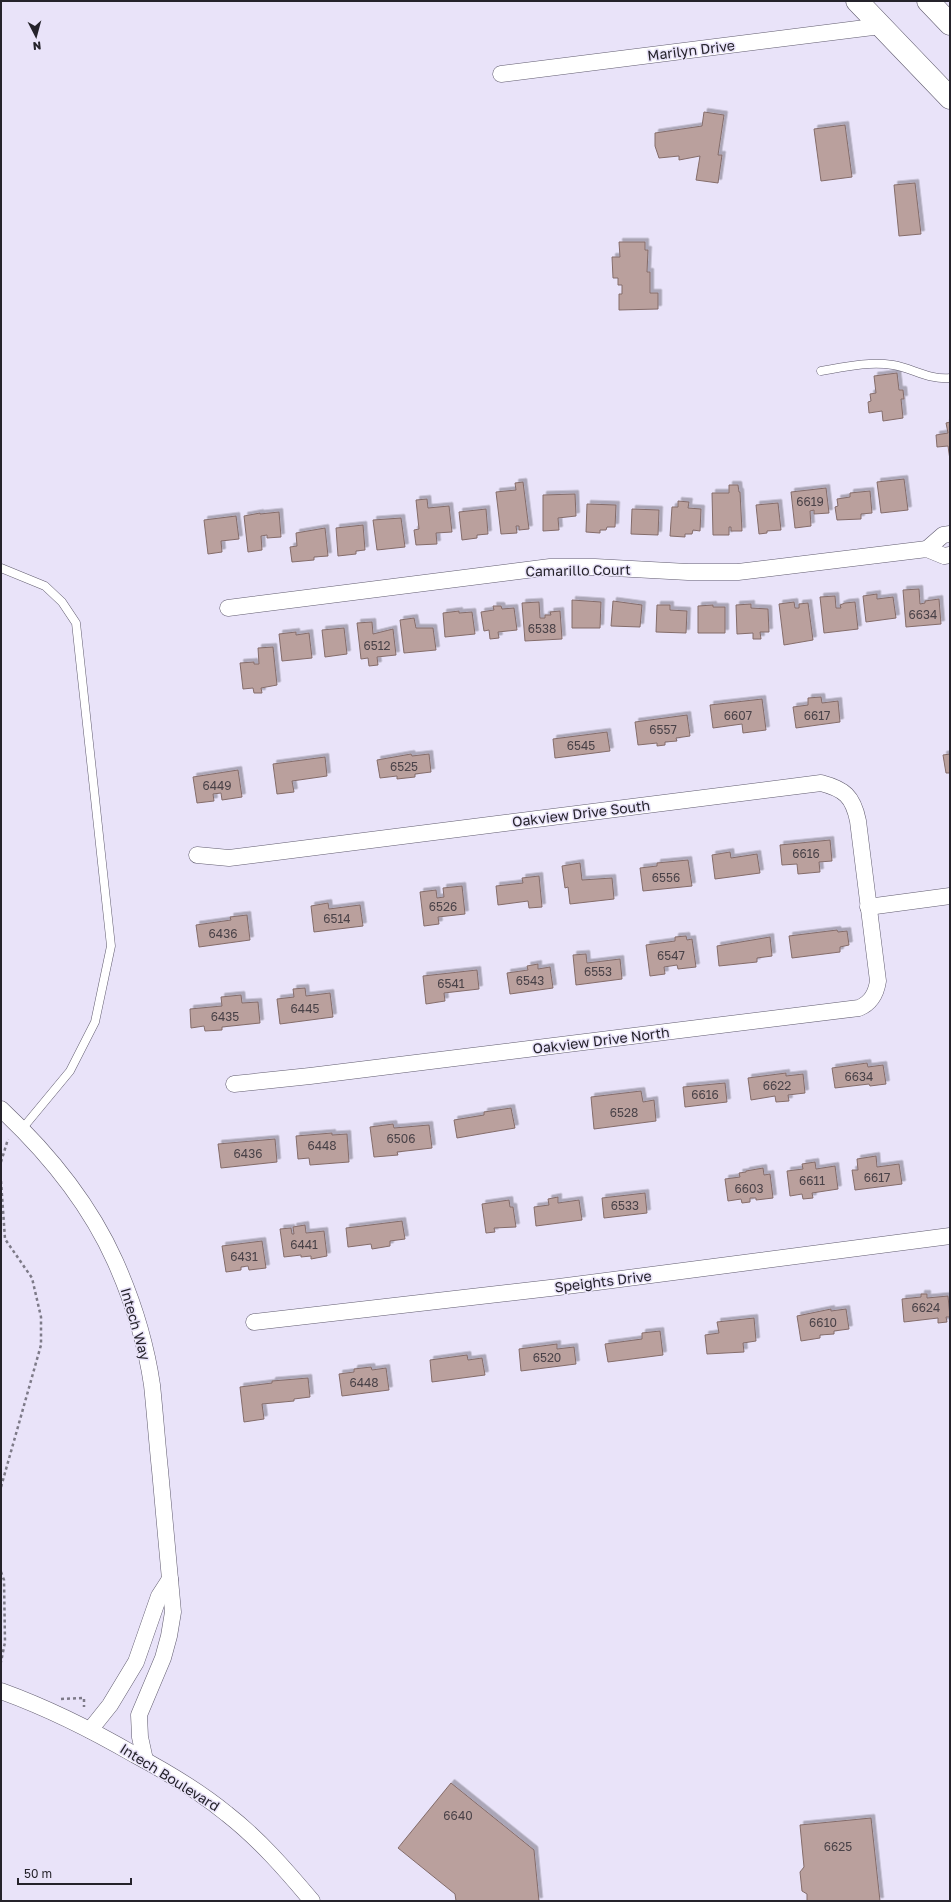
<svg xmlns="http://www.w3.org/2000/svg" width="951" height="1902" viewBox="0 0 951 1902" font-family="'Golos Text',sans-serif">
<defs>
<filter id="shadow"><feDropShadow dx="3.5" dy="-3.5" stdDeviation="0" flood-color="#0004"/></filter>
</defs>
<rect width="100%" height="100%" fill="#e9e3f9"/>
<!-- building -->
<g fill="#baa09d" stroke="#846c6a" filter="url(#shadow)">
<path d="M704,112L724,115L718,155H722L718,183L696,180L700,156L679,160V156L659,158L655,146V133L702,126Z"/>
<path d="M845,125L852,177L821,181L814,129Z"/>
<path d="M915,183L921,234L899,236L894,185Z"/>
<path d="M619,242H645V250H648L647,272H650V293H658V309L619,310V294H622V285H618V278H613L612,257H620Z"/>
<path d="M897,373L899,390H903L904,399H901L903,418L883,421L882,411L869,413L868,402L871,401L870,394L876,393L874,376Z"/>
<path d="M950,422V460L948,446L937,447L936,435L948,433L946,423Z"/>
<path d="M904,479L908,510L881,513L877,482Z"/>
<path d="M523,482L529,529L519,530V526H516L517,533L501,534L496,492L516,490L515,483Z"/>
<path d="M729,485H738L739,492H740L742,531H731V527H729V535H713L712,493H729Z"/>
<path d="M826,488L829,513L814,514V510L810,511L811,526L795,528L791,492Z"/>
<path d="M870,491L872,513L861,514V519L837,520L835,507L838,506L837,499L850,497V493Z"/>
<path d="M575,494L576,516L558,518L559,530L543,531V495Z"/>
<path d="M427,499L428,508L449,506L452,532L436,533L437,544L416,545L414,530L419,529L416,500Z"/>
<path d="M678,501L689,502L688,508L701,509L700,531L693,530L692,534H685V537L670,536L672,507H678Z"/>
<path d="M778,503L781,530L767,531V533L759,534L756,505Z"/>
<path d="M587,504L616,505L615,527H607L606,530H600V533L586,532Z"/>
<path d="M486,509L488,534L477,535V538L462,540L459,512Z"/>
<path d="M632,509L659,510L658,535L631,534Z"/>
<path d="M279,512L281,537L267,538V535L261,536L262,550L248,552L244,516L260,513V514Z"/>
<path d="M236,516L239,539L221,541L222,552L208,554L204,520Z"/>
<path d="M401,518L405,547L377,550L373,520Z"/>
<path d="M363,525L365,550L356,551V554L338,556L336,528Z"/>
<path d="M325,528L328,556L314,557V560L292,562L290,547L297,546L296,533Z"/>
<path d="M919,589L920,604L925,603V601L939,599L941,624L906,627L903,590Z"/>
<path d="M877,594V599L893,597L896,618L866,622L863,596Z"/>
<path d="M835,596L836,608H841L840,605L845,603L855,602L858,629L824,633L820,597Z"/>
<path d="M572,600L601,602L600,628H572Z"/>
<path d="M613,601L642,605L640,627L611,626Z"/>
<path d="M539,602L540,618H545V615H551L550,612L560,611L562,639L525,641L522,603Z"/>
<path d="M794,602L795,608H799V604L808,603L813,640L784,645L779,604Z"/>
<path d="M751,604V608L768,609L769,632H760L761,639H753V633L737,634L736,605Z"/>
<path d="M657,605H670V610L687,611L686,633L656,632Z"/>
<path d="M713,605V607H725V633H698V606Z"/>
<path d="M493,606H501L502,609L514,608L517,630L498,632L499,638L490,639L489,630L484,631L481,612L494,610Z"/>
<path d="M459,611V613L472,612L475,634L445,637L443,613Z"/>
<path d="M414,618L416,628H433L436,650L404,653L400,620Z"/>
<path d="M372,622L373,634L393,629L396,655L377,657L378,665L369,666L368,658L361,659L357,623Z"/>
<path d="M344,628L347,654L325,657L322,630Z"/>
<path d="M296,632V635L309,633L312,658L282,661L279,634Z"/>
<path d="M273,647L277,685L261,688L262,693H254L253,688L243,689L240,663L254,662V664H259L258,648Z"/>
<path d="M821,697L822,703L838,701L840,722L796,728L793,707L808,705V698Z"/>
<path d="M762,699L766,730L743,733L742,724L713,728L710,705Z"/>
<path d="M687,715L690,736L676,738L677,741L665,742V745L657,746V743L638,745L635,722Z"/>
<path d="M607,732L610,751L555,758L553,739Z"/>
<path d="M411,754L412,756L429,754L431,772L415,774V777L397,779V776L380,778L377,760Z"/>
<path d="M950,754V773H946L943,755Z"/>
<path d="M325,757L327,776L292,781L294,792L277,794L273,764Z"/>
<path d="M238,770L242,797L222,800L221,793L213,794L214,801L197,803L193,777Z"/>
<path d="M830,840L832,861L819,862L820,872L798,874L797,864L782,865L780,845Z"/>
<path d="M730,852L731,858L757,854L760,873L715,879L712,855Z"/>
<path d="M688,860L692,886L643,891L640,868L657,866V863Z"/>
<path d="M580,863L582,880L612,878L614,899L570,904L568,887L565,888L562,866Z"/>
<path d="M539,876L542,907L529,908L528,901L498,905L496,886L523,883L522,878Z"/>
<path d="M462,886L465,914L438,917L439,924L424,926L420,892L436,890L437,898L444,897L443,888Z"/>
<path d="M328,903L329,909L360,905L363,926L314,932L311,906Z"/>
<path d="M247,915L250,940L199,947L196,925L231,920L230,917Z"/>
<path d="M837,930L838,932L847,931L849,945L840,947V952L792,958L789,936Z"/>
<path d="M686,936L687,940L692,939L696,967L678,969L677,965L664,967L665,974L650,976L646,945L675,941V937Z"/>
<path d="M770,937L772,956L757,958V962L719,966L717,946Z"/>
<path d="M586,954L587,963L620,959L622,979L576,985L573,955Z"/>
<path d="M538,964V969L550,967L553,988L510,994L507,973L528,970L527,966Z"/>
<path d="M477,970L479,989L444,993L445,1001L426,1004L423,976Z"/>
<path d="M305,988L306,996L330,993L333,1017L280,1024L277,999L294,997L293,989Z"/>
<path d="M241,995L242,1003L258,1002L260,1023L222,1027V1030L205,1031L204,1026L191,1028L190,1009L222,1006L221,997Z"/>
<path d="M867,1063L868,1067L883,1065L886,1084L870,1086L869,1084L835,1088L832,1068Z"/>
<path d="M786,1073V1076L803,1074L805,1093L788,1095L789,1101L776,1102L775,1096L751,1100L748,1078Z"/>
<path d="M725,1083L727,1102L685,1107L683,1087Z"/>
<path d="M641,1091L643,1102L654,1100L656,1121L594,1129L591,1097Z"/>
<path d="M511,1108L515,1128L457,1138L454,1120L484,1115V1112Z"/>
<path d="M393,1124L394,1128L429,1125L432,1148L397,1152L398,1155L374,1157L370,1127Z"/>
<path d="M332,1133V1135L347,1134L349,1162L310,1165L309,1158L298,1159L296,1136Z"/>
<path d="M275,1139L277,1162L221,1168L218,1144Z"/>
<path d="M876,1156L877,1167L899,1164L902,1184L855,1190L852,1170H858L857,1159Z"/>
<path d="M815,1162L816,1169L835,1166L838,1189L812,1193L813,1198L803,1199L802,1194L790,1196L787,1171L803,1169L802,1164Z"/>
<path d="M763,1168L764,1175L770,1174L773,1198L756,1200V1198H750V1202L742,1203L741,1199L728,1201L725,1179L740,1177L739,1173L746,1172V1171Z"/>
<path d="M645,1193L647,1213L604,1218L602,1198Z"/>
<path d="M558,1197V1203L579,1200L582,1220L536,1226L534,1207L549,1205L548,1199Z"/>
<path d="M509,1200L510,1207H513L516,1227L494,1228L495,1232L486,1233L482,1204Z"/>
<path d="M402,1221L405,1239L390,1241V1246L372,1249L371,1244L348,1247L346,1228Z"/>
<path d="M305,1225L306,1233L324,1231L327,1256L311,1259V1256L301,1257V1255L284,1257L280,1229L291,1228L292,1234H294L293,1227Z"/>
<path d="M262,1241L266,1268L249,1270L248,1266L241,1267V1270L226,1272L222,1246Z"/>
<path d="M921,1294H927V1298L948,1296L950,1317H946L947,1322L938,1323V1318L904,1322L902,1299L921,1297Z"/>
<path d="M831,1309V1311L846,1309L849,1329L834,1331V1334L820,1335V1338L801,1341L797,1316Z"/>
<path d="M754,1318L756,1341L743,1343L744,1352L707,1354L705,1335L719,1333L717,1322Z"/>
<path d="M660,1331L663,1355L608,1362L605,1344L642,1339V1333Z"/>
<path d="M557,1344V1349L574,1347L576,1364L521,1371L519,1349Z"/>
<path d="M467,1355L468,1360L482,1358L485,1375L432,1382L430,1360Z"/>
<path d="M371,1367L372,1370L386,1368L389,1390L342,1396L339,1374L354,1372V1369Z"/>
<path d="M308,1378L310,1397L294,1399V1401L262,1404L264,1419L244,1422L240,1387L272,1383V1381Z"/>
<path d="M451,1783L534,1850L539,1901H456L455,1894L398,1848Z"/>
<path d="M871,1818L880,1901H807V1894L802,1891L800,1872L804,1867L800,1825Z"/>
</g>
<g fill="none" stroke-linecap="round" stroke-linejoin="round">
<defs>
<g id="lane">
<path d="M821,371C844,367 869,361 893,365C912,368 929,380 950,378"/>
<path d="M1,568L45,586L62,602L76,623L111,946L95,1022L70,1071L22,1129"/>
</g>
<g id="street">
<path d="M501,74L881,26"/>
<path d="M927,549L943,535L950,534"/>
<path d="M228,608L550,567H595L688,572H738L927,549L944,556L950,555"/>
<path d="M197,855L229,858L821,783C844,789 853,796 858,821L878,981C876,994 871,1003 859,1008L310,1076L234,1084"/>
<path d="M868,907L950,896"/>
<path d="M1,1109C47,1152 89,1203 115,1261C132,1299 146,1344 152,1385C155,1413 157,1442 160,1470C164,1517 169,1564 173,1612L169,1636L163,1658L139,1715L140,1737L145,1760"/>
<path d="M254,1322L559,1287L950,1236"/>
<path d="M1,1691C48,1708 92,1730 135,1755C167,1772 199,1791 227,1814C259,1839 286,1870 312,1901"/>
<path d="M90,1730L110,1705L136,1662L159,1596L170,1579"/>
</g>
<path id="secondary" d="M857,1L950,98"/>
<path id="highway" d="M928,1L950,24"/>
</defs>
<!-- lane casing -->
<use href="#lane" stroke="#615c6f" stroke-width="9"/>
<!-- street casing -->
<use href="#street" stroke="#615c6f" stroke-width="17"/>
<!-- secondary casing -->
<use href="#secondary" stroke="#615c6f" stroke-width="23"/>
<!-- highway casing -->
<use href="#highway" stroke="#615c6f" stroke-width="23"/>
<!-- path -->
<g stroke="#7d7a88" stroke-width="2.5" stroke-dasharray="3 3" stroke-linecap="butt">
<path d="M1,1162L8,1139"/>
<path d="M1,1181L5,1239L32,1278L41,1317V1345L1,1487"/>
<path d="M1,1572L4,1580L5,1642L1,1662"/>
<path d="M61,1699L84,1698V1707"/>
</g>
<!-- lane -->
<use href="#lane" stroke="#fff" stroke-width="8"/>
<!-- street -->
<use href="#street" stroke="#fff" stroke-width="16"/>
<!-- secondary -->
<use href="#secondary" stroke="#fff" stroke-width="22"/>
<!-- highway -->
<use href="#highway" stroke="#fff" stroke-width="22"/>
</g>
<g text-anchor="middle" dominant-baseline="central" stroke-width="3" stroke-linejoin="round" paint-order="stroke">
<!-- number labels -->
<g font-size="12" fill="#4a4248">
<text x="810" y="501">6619</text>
<text x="923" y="614">6634</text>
<text x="542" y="628">6538</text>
<text x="377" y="645">6512</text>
<text x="738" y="715">6607</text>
<text x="817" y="715">6617</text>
<text x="663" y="729">6557</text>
<text x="581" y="745">6545</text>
<text x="404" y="766">6525</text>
<text x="217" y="785">6449</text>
<text x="806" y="853">6616</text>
<text x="666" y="877">6556</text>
<text x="443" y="906">6526</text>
<text x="337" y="918">6514</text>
<text x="223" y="933">6436</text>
<text x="671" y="955">6547</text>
<text x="598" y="971">6553</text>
<text x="530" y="980">6543</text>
<text x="451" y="983">6541</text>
<text x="305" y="1008">6445</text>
<text x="225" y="1016">6435</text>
<text x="859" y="1076">6634</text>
<text x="777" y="1085">6622</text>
<text x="705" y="1094">6616</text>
<text x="624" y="1112">6528</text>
<text x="401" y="1138">6506</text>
<text x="322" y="1145">6448</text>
<text x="248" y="1153">6436</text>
<text x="877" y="1177">6617</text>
<text x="812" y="1180">6611</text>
<text x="749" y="1188">6603</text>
<text x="625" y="1205">6533</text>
<text x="304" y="1244">6441</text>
<text x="244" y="1256">6431</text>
<text x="926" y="1307">6624</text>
<text x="823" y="1322">6610</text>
<text x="547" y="1357">6520</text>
<text x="364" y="1382">6448</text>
<text x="458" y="1815">6640</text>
<text x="838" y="1846">6625</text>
</g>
<!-- street labels -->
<g font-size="14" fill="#25232b" stroke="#e9e3f9">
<text transform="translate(691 50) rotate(-7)">Marilyn Drive</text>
<text transform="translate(578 570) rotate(-1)">Camarillo Court</text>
<text transform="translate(581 813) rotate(-7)">Oakview Drive South</text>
<text transform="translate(601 1040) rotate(-7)">Oakview Drive North</text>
<text transform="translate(603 1281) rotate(-7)">Speights Drive</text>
<text transform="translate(136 1324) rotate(74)">Intech Way</text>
<text transform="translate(170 1777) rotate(32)">Intech Boulevard</text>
</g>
</g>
<!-- border -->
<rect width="951" height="1902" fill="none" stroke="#25232b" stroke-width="4"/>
<!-- north arrow -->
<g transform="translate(36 36) rotate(174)" stroke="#e9e3f9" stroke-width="3" paint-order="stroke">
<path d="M0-3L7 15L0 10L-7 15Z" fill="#25232b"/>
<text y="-6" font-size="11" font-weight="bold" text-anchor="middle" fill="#25232b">N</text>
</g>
<!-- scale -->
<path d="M18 1878v6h113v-6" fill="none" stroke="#25232b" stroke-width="2"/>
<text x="24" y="1878" font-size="12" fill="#25232b" stroke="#e9e3f9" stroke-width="3" paint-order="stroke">50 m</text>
</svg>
